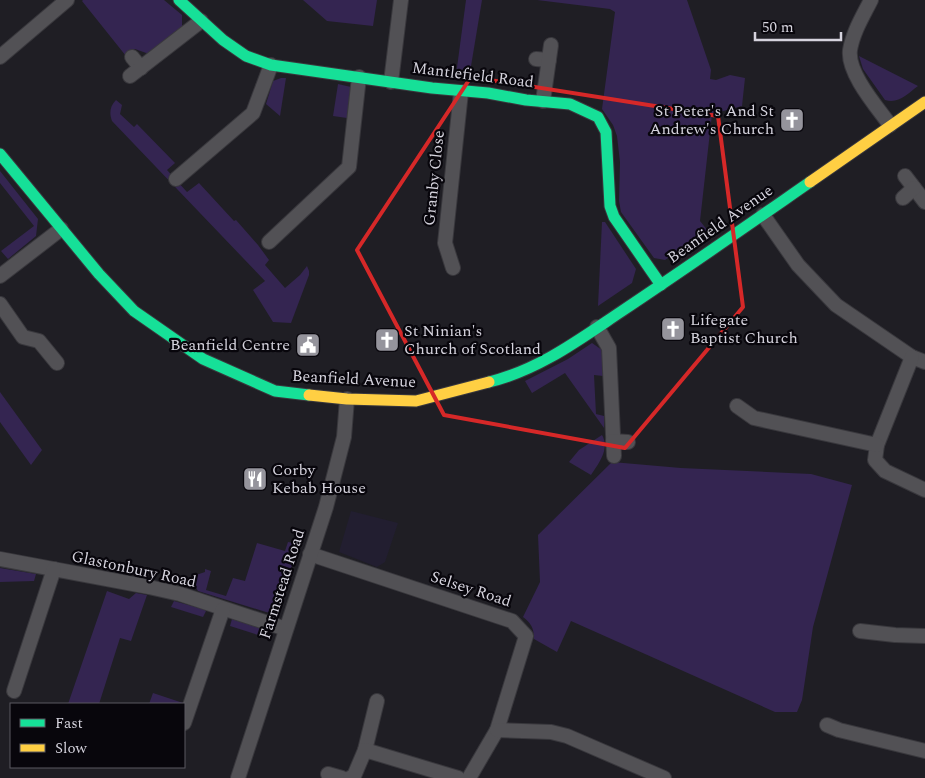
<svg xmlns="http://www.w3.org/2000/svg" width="925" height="778" viewBox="0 0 925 778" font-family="Spectral,serif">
<rect width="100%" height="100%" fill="#1f1e24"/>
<!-- built -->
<path fill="#221e30" d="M351,511L398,523L385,562L377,567L339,552Z"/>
<!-- green -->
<g fill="#342551">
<path d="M83,0H164L182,15V28L149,54L135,49L126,56L82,1Z"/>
<path d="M303,0H377L373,26L327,21Z"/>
<path d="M466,0H482L469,78L456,75Z"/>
<path d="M537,0H687L711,70L710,79L716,80L730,75L745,78L742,106L712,114L700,221L708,231L665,260L654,258L621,212L619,201L620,162L617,136L613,125L602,109L615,12L610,9Z"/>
<path d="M859,56L918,86C907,94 899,104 885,100L863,69Z"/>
<path d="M281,78H286L280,116L266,104L273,81Z"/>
<path d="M338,84L351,87L347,118L333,116Z"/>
<path d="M116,100L122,105L120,114L134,127L137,124L175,163L167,170L187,192L199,183L234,221L236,220L258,245L269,260L265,265L285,288L300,275L307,266L309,271V275L291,323L273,322L253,290L265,281L112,121C109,113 110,106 116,100Z"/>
<path d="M0,171L38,219L36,236L8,259L1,251L34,226L0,183Z"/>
<path d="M602,222H605L636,269L632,283L598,306Z"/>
<path d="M592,343L602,350L603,376L594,375L596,414L604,416V428L565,373L532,393L525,381L568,359Z"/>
<path d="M0,392L42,450L31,465L0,422Z"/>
<path d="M602,435C610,449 599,463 591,475L569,462L579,450Z"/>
<path d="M612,462L681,468L811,474L852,485L813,627L802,700L797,712H775L571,621L557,652L534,639C534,628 531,623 523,617L540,582L538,535Z"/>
<path d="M288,542L299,544L277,611L271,613L266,612L198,591L193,582L196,575L205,572V569L211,571L206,590L226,596L233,578L245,581L257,543L285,551Z"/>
<path d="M0,568L36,574L34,581L0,582Z"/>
<path d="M107,591L129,599L136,593L147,595L131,641L120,638L99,704H68Z"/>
<path d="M174,601L203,609L206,611L203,617L171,607Z"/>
<path d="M232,619L260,628L258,635L230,626Z"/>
<path d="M153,693L183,703L182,704H149Z"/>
</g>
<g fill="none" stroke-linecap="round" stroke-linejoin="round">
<defs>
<g id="street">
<path d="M871,0C863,16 853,32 850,50C847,73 877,107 890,125"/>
<path d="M0,57L67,0"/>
<path d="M132,57L141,68"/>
<path d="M536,59L549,60"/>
<path d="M130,76L201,21"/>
<path d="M391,82L401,0"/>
<path d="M543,101L551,45"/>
<path d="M905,176L925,202"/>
<path d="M176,179L253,113L271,65"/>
<path d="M903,198L914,188"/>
<path d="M763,215L798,265L836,305L912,357L925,362"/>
<path d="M269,242L349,167L359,77"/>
<path d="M453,268L445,243L461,92"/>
<path d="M0,276L61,229"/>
<path d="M0,304L23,337L39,341L57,363"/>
<path d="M597,327L609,348L614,456"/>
<path d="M912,357L877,445L875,460L885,471L925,490"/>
<path d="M737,406L754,418L877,445"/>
<path d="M613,441L628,442"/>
<path d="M310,554L512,621L526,636L497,730L469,778"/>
<path d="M0,559L149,587L180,594L286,629"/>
<path d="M860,631L895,635L925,636"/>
<path d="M14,691L54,569"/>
<path d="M184,723L223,609"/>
<path d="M827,725L839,730L925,751"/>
<path d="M497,730L551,732L567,736L664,778"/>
<path d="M365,750L377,701"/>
<path d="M328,774L342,778"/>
<path d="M238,778L326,507L344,437L347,399"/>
<path d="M350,778L354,776L365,750L458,778"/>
</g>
<g id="fast">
<path d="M179,0L223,40L246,56L271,65L432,88L488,93L526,100L570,104L598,117L606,132L610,206L614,217L661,285"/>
<path d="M0,154L99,274L134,311L203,359L275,391L309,395"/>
<path d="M489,382C539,370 580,339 622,311C685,269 748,225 810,182"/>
</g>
<g id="slow">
<path d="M810,182L925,102"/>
<path d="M309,395L347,399L416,401L489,382"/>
</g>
</defs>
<!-- street casing -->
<use href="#street" stroke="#39383d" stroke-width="16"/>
<!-- fast casing -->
<use href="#fast" stroke="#39383d" stroke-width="13"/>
<!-- slow casing -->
<use href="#slow" stroke="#39383d" stroke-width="13"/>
<!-- street -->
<use href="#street" stroke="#525155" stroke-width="14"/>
<!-- fast -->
<use href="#fast" stroke="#16e098" stroke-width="11"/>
<!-- slow -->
<use href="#slow" stroke="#ffcf43" stroke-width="11"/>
</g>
<!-- marked area -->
<path fill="none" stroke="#d62828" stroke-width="4" stroke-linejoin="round" d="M471,77L718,116L743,307L625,448L444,415L357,250Z"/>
<!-- icons -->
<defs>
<symbol id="church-square" viewBox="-11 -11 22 22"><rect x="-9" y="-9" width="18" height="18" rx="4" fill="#95949c" stroke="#08060c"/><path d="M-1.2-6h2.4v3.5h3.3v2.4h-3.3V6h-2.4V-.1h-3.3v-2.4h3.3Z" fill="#fff"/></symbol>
<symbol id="civic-square" viewBox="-11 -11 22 22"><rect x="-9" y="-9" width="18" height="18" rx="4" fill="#95949c" stroke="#08060c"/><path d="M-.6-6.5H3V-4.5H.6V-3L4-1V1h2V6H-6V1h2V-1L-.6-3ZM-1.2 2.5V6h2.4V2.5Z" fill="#fff"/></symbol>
<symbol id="restaurant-square" viewBox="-11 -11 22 22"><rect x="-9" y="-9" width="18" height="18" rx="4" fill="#95949c" stroke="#08060c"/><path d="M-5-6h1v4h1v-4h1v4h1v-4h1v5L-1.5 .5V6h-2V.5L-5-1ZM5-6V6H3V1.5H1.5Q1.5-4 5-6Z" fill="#fff"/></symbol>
</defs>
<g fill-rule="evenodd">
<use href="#church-square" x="778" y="106" width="28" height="28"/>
<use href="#church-square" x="659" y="315" width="28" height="28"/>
<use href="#church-square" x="373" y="326" width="28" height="28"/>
<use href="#civic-square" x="294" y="331" width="28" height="28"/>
<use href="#restaurant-square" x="241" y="465" width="28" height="28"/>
</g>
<g text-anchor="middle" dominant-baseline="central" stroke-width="4.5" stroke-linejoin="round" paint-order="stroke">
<!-- street labels -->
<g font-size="16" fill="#d5d3dd" stroke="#08060c">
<text transform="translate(473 75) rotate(7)">Mantlefield Road</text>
<text transform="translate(434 178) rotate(-84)">Granby Close</text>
<text transform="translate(720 224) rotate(-35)">Beanfield Avenue</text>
<text transform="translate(354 379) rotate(3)">Beanfield Avenue</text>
<text transform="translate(134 569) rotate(12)">Glastonbury Road</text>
<text transform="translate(282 584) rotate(-72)">Farmstead Road</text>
<text transform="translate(471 589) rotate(18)">Selsey Road</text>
</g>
<!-- poi labels -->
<g font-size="16" fill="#d5d3dd" stroke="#08060c" text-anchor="start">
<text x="774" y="111" text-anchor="end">St Peter's And St<tspan x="774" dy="18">Andrew's Church</tspan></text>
<text x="690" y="320">Lifegate<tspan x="690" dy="18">Baptist Church</tspan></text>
<text x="404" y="331">St Ninian's<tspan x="404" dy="18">Church of Scotland</tspan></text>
<text x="290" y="345" text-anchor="end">Beanfield Centre</text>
<text x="272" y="470">Corby<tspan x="272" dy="18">Kebab House</tspan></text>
</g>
</g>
<!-- legend -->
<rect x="10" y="703" width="175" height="65" fill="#08060c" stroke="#5a5860"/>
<rect x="20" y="719" width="25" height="8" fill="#16e098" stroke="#5a5860"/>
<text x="55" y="728" font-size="15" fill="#d5d3dd">Fast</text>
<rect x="20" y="744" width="25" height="8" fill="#ffcf43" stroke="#5a5860"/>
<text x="55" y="753" font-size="15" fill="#d5d3dd">Slow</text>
<!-- scale -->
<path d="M755 32v8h86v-8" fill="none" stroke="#d5d3dd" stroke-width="2.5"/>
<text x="762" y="32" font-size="15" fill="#d5d3dd" stroke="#08060c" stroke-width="4" paint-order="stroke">50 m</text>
</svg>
